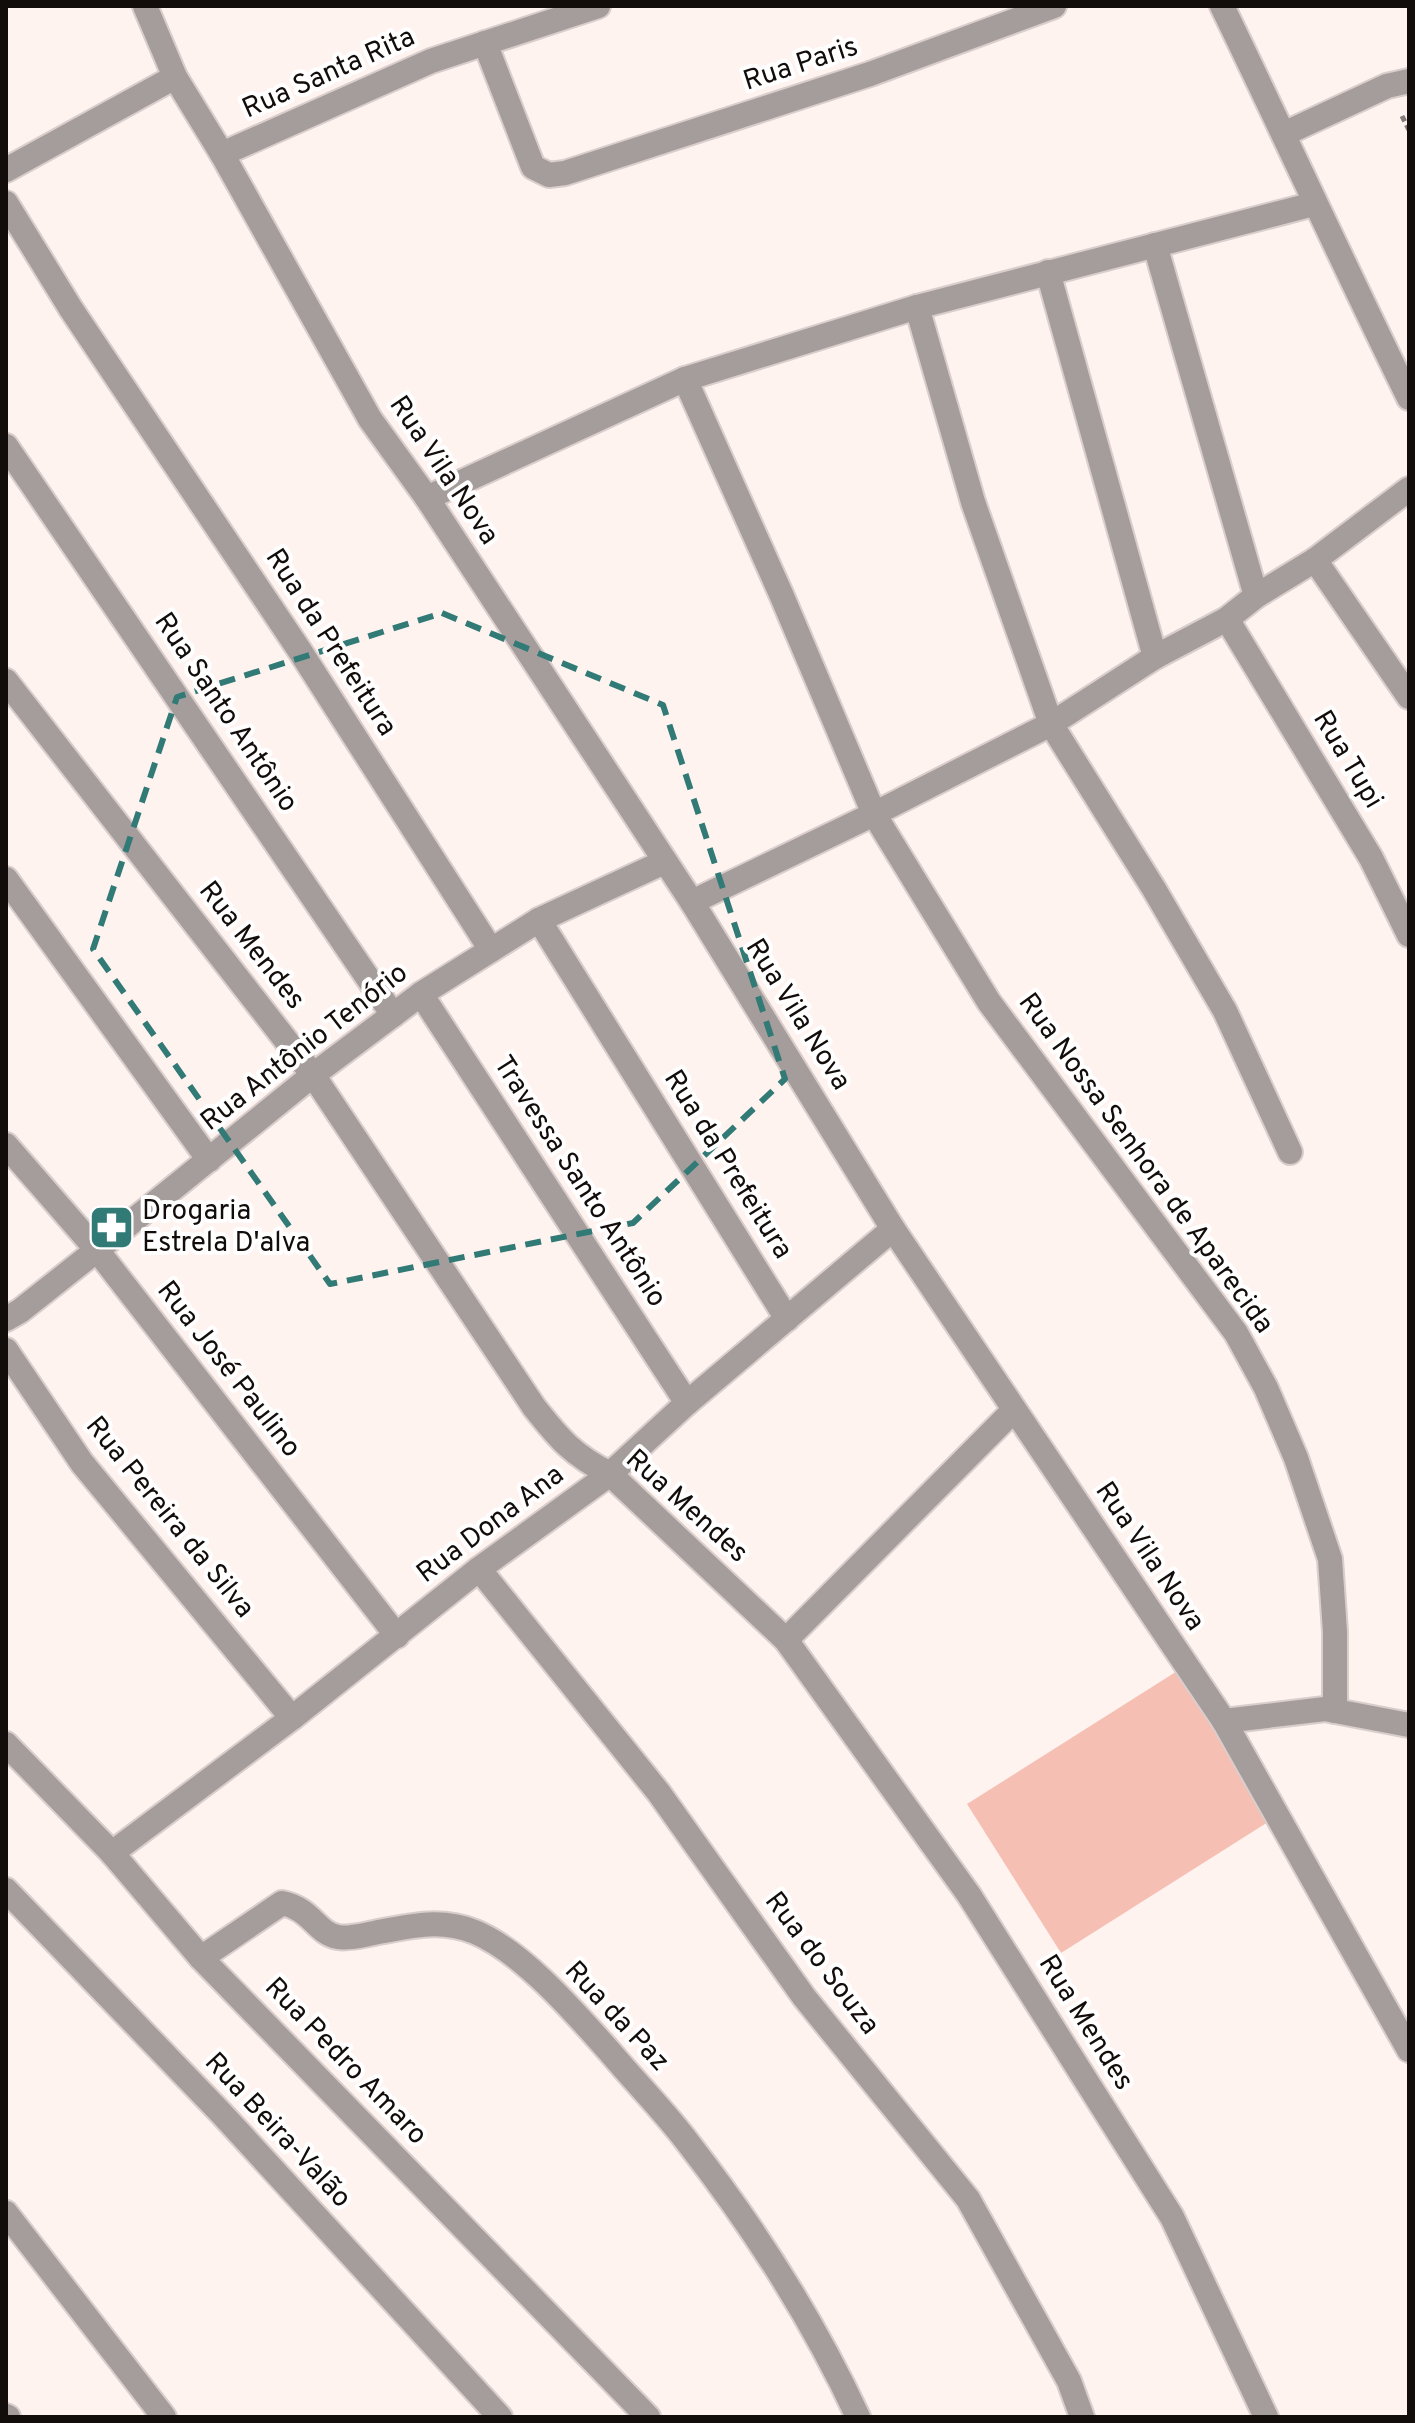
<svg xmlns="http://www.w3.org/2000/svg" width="1415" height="2423" viewBox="0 0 1415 2423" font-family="Overpass,sans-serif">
<rect width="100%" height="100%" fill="#fff3f0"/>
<!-- garden -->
<path fill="#f6bfb4" d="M1182,1668L1276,1817L1061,1953L967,1804Z"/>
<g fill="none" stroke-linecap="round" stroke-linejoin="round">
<defs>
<g id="minor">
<path d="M145,6L175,77L222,154L370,419L427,498L692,902L893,1229L1224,1721L1409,2050"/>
<path d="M1222,6C1285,136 1345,268 1409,398"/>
<path d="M485,43L533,167L549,175L565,173L870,74L1054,6"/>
<path d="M1284,134L1387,86L1409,81"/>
<path d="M222,154L431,61L598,6"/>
<path d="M6,170L175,77"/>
<path d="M6,203L71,309L300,651L491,950"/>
<path d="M1155,245L1256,596"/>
<path d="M1048,272L1155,657"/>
<path d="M917,307L973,502L1051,724L1154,889L1225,1011L1290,1152"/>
<path d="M685,379L781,594L874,814L989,1002L1236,1333L1266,1388L1296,1458L1330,1559L1335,1632V1711"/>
<path d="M6,446L393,1015"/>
<path d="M427,498L685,379L917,307L1314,204"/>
<path d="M1315,560L1409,697"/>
<path d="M1227,619L1371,858L1409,935"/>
<path d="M6,681L313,1075L534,1407C560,1440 573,1455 610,1474L786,1640L969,1895L1172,2217L1266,2417"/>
<path d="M6,879L209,1160"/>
<path d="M692,902L874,814L1051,724L1155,657L1227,619L1256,596L1315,560L1409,489"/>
<path d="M539,920L787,1319"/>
<path d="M421,994L687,1403"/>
<path d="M6,1145L97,1250L397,1636"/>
<path d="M6,1319L20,1311L97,1250L313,1075L421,994L539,920L664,862"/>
<path d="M6,1350L82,1463L292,1718"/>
<path d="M479,1569L659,1793L804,1997L968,2199L1069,2381L1082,2417"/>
<path d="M786,1640L1014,1410"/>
<path d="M1224,1721L1325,1709L1409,1725"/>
<path d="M6,1744L112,1853L201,1958L648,2417"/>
<path d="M112,1853L292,1718L479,1569L610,1474L687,1403L893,1229"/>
<path d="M6,1890L222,2114L500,2417"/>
<path d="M201,1958L282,1903C312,1909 316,1933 338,1937C349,1939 363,1935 374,1933C409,1926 441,1918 475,1932C523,1952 576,2014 610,2052C636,2083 665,2112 689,2144C755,2229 813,2320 858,2417"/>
<path d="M6,2213L164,2417"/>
<path d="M6,2416L8,2417"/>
</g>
</defs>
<!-- minor casing -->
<use href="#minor" stroke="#d9cecb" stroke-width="28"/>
<!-- path -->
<path stroke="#867d7a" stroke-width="5" stroke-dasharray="6 4" stroke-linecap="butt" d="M1402,116L1409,130"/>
<!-- minor -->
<use href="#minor" stroke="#a59d9b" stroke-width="24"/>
</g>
<!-- marked area -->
<path fill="none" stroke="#317a76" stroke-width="6" stroke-dasharray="16 10" stroke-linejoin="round" d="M442,613L663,705L785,1079L633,1223L330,1284L93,949L177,697Z"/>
<!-- icons -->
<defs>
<symbol id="pharmacy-square" viewBox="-11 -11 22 22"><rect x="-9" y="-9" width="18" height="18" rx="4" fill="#317a76" stroke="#fff"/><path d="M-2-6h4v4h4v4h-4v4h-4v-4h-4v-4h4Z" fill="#fff"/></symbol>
</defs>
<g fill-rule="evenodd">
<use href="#pharmacy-square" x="86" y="1202" width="51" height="51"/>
</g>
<g text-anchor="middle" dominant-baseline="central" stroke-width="8" stroke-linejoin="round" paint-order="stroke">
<!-- street labels -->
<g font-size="28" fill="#120c0a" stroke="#fff">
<text transform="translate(801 65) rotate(-18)">Rua Paris</text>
<text transform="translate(329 74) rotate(-24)">Rua Santa Rita</text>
<text transform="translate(443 471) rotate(56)">Rua Vila Nova</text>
<text transform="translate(330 643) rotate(57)">Rua da Prefeitura</text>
<text transform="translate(225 713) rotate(56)">Rua Santo Antônio</text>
<text transform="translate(1347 760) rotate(59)">Rua Tupi</text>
<text transform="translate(251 946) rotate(52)">Rua Mendes</text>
<text transform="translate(797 1015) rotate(58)">Rua Vila Nova</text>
<text transform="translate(305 1048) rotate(-38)">Rua Antônio Tenório</text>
<text transform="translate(1145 1164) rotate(54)">Rua Nossa Senhora de Aparecida</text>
<text transform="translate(727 1165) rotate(58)">Rua da Prefeitura</text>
<text transform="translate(579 1182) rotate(57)">Travessa Santo Antônio</text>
<text transform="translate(228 1370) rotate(52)">Rua José Paulino</text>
<text transform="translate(686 1507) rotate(42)">Rua Mendes</text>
<text transform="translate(169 1518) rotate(51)">Rua Pereira da Silva</text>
<text transform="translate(491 1525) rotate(-37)">Rua Dona Ana</text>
<text transform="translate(1149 1557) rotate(56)">Rua Vila Nova</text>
<text transform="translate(821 1964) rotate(53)">Rua do Souza</text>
<text transform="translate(616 2017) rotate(47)">Rua da Paz</text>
<text transform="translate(1085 2023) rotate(58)">Rua Mendes</text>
<text transform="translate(345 2062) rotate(46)">Rua Pedro Amaro</text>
<text transform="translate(277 2131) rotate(47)">Rua Beira-Valão</text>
</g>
<!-- poi labels -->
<g font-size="28" fill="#120c0a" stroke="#fff" text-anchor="start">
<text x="142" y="1212">Drogaria<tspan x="142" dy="32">Estrela D'alva</tspan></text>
</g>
</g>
<!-- border -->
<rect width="1415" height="2423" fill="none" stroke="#120c0a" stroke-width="16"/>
</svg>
